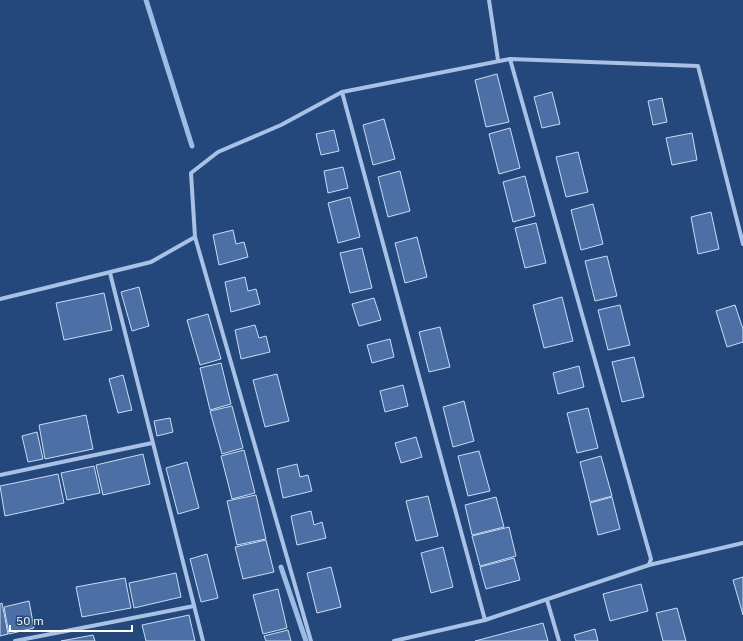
<svg xmlns="http://www.w3.org/2000/svg" width="743" height="641" viewBox="0 0 743 641" font-family="'IBM Plex Sans',sans-serif">
<rect width="100%" height="100%" fill="#24477c"/>
<g fill="none" stroke-linecap="round" stroke-linejoin="round">
<!-- stream -->
<g stroke="#9cbce6" stroke-width="5">
<path d="M146,0L192,146"/>
<path d="M281,567L306,641"/>
</g>
</g>
<!-- building -->
<g fill="#4c70a5" stroke="#cbdcf4">
<path d="M497,74L509,122L486,127L475,80Z"/>
<path d="M552,92L560,124L542,128L534,97Z"/>
<path d="M662,98L667,122L653,125L648,101Z"/>
<path d="M384,119L395,159L373,165L363,125Z"/>
<path d="M510,128L520,168L499,174L489,134Z"/>
<path d="M334,130L339,151L321,155L316,134Z"/>
<path d="M692,133L697,160L672,165L666,138Z"/>
<path d="M578,152L588,192L566,197L556,157Z"/>
<path d="M343,167L348,188L328,193L324,171Z"/>
<path d="M400,171L410,211L388,217L378,177Z"/>
<path d="M525,176L535,216L513,222L503,182Z"/>
<path d="M350,197L360,237L338,243L328,203Z"/>
<path d="M593,204L603,244L581,250L571,210Z"/>
<path d="M711,212L719,249L698,254L691,217Z"/>
<path d="M536,223L546,263L525,268L515,228Z"/>
<path d="M233,230L236,244L244,242L248,257L219,265L213,235Z"/>
<path d="M417,237L427,277L405,283L395,243Z"/>
<path d="M362,248L372,288L350,293L340,253Z"/>
<path d="M607,256L617,296L595,301L585,261Z"/>
<path d="M245,277L248,291L256,289L260,304L231,312L225,282Z"/>
<path d="M139,287L149,326L132,331L121,292Z"/>
<path d="M104,293L112,330L64,340L56,303Z"/>
<path d="M562,297L573,341L544,348L533,305Z"/>
<path d="M374,298L381,320L359,326L352,304Z"/>
<path d="M620,305L630,345L608,350L598,310Z"/>
<path d="M735,305L743,329V342L727,347L716,311Z"/>
<path d="M208,314L221,359L200,365L187,320Z"/>
<path d="M255,325L259,338L266,336L270,352L241,359L235,330Z"/>
<path d="M440,327L450,367L429,372L419,332Z"/>
<path d="M390,339L394,357L372,363L367,345Z"/>
<path d="M634,357L644,397L622,402L612,362Z"/>
<path d="M221,363L231,404L210,410L200,368Z"/>
<path d="M579,366L584,387L558,394L553,373Z"/>
<path d="M277,374L289,421L265,427L253,380Z"/>
<path d="M123,375L132,410L118,413L109,379Z"/>
<path d="M403,385L408,406L385,412L380,391Z"/>
<path d="M464,401L474,441L453,447L443,407Z"/>
<path d="M232,406L243,448L222,454L210,411Z"/>
<path d="M588,408L598,448L577,453L567,413Z"/>
<path d="M86,415L93,449L45,459L39,425Z"/>
<path d="M170,418L173,432L157,436L154,421Z"/>
<path d="M37,432L43,459L28,462L22,436Z"/>
<path d="M416,437L422,457L401,463L395,443Z"/>
<path d="M244,450L255,493L232,499L221,456Z"/>
<path d="M479,451L490,491L468,496L458,456Z"/>
<path d="M143,454L150,484L103,495L96,465Z"/>
<path d="M601,456L612,496L590,502L580,462Z"/>
<path d="M187,462L199,508L178,514L166,468Z"/>
<path d="M297,464L300,477L308,475L312,491L283,498L277,469Z"/>
<path d="M94,466L100,493L67,500L61,473Z"/>
<path d="M58,474L64,503L5,516L0,486Z"/>
<path d="M256,495L266,539L237,545L227,501Z"/>
<path d="M428,496L438,536L416,541L406,501Z"/>
<path d="M496,497L504,527L472,535L465,505Z"/>
<path d="M612,497L620,529L598,535L590,503Z"/>
<path d="M311,511L314,525L322,522L326,538L297,545L291,516Z"/>
<path d="M509,527L516,556L480,566L472,536Z"/>
<path d="M266,540L274,572L243,579L235,547Z"/>
<path d="M443,547L453,587L431,593L421,553Z"/>
<path d="M207,554L218,598L201,602L190,559Z"/>
<path d="M514,558L520,580L486,589L480,567Z"/>
<path d="M331,567L341,607L317,613L307,573Z"/>
<path d="M176,573L181,597L134,608L129,583Z"/>
<path d="M743,577V615L733,580Z"/>
<path d="M125,578L131,608L82,617L76,587Z"/>
<path d="M641,584L648,611L610,621L603,594Z"/>
<path d="M278,589L287,628L263,634L253,595Z"/>
<path d="M29,601L34,628L9,634L4,607Z"/>
<path d="M2,603L8,634L0,636V604Z"/>
<path d="M677,608L686,641H663L656,613Z"/>
<path d="M189,615L195,641H146L142,625Z"/>
<path d="M543,623L548,641H475Z"/>
<path d="M595,629L598,641H576L574,635Z"/>
<path d="M288,630L291,641H266L264,636Z"/>
<path d="M93,635L95,641H61Z"/>
</g>
<g fill="none" stroke-linecap="round" stroke-linejoin="round">
<!-- street -->
<g stroke="#a8c1e5" stroke-width="4">
<path d="M489,0L498,60"/>
<path d="M510,59L651,559L649,565"/>
<path d="M342,92L485,620"/>
<path d="M195,237L311,641"/>
<path d="M110,273L203,641"/>
<path d="M0,299L151,262L195,237L191,173L218,152L281,125L342,92L510,59L698,66L743,244"/>
<path d="M0,475L152,443"/>
<path d="M547,600L559,641"/>
<path d="M15,641L194,606"/>
<path d="M394,641L485,620L649,565L743,543"/>
</g>
</g>
<!-- scale -->
<path d="M10 625v6h122v-6" fill="none" stroke="#ffffff" stroke-width="2"/>
<text x="16" y="625" font-size="12" fill="#ffffff" stroke="#24477c" stroke-width="3" paint-order="stroke">50 m</text>
</svg>
